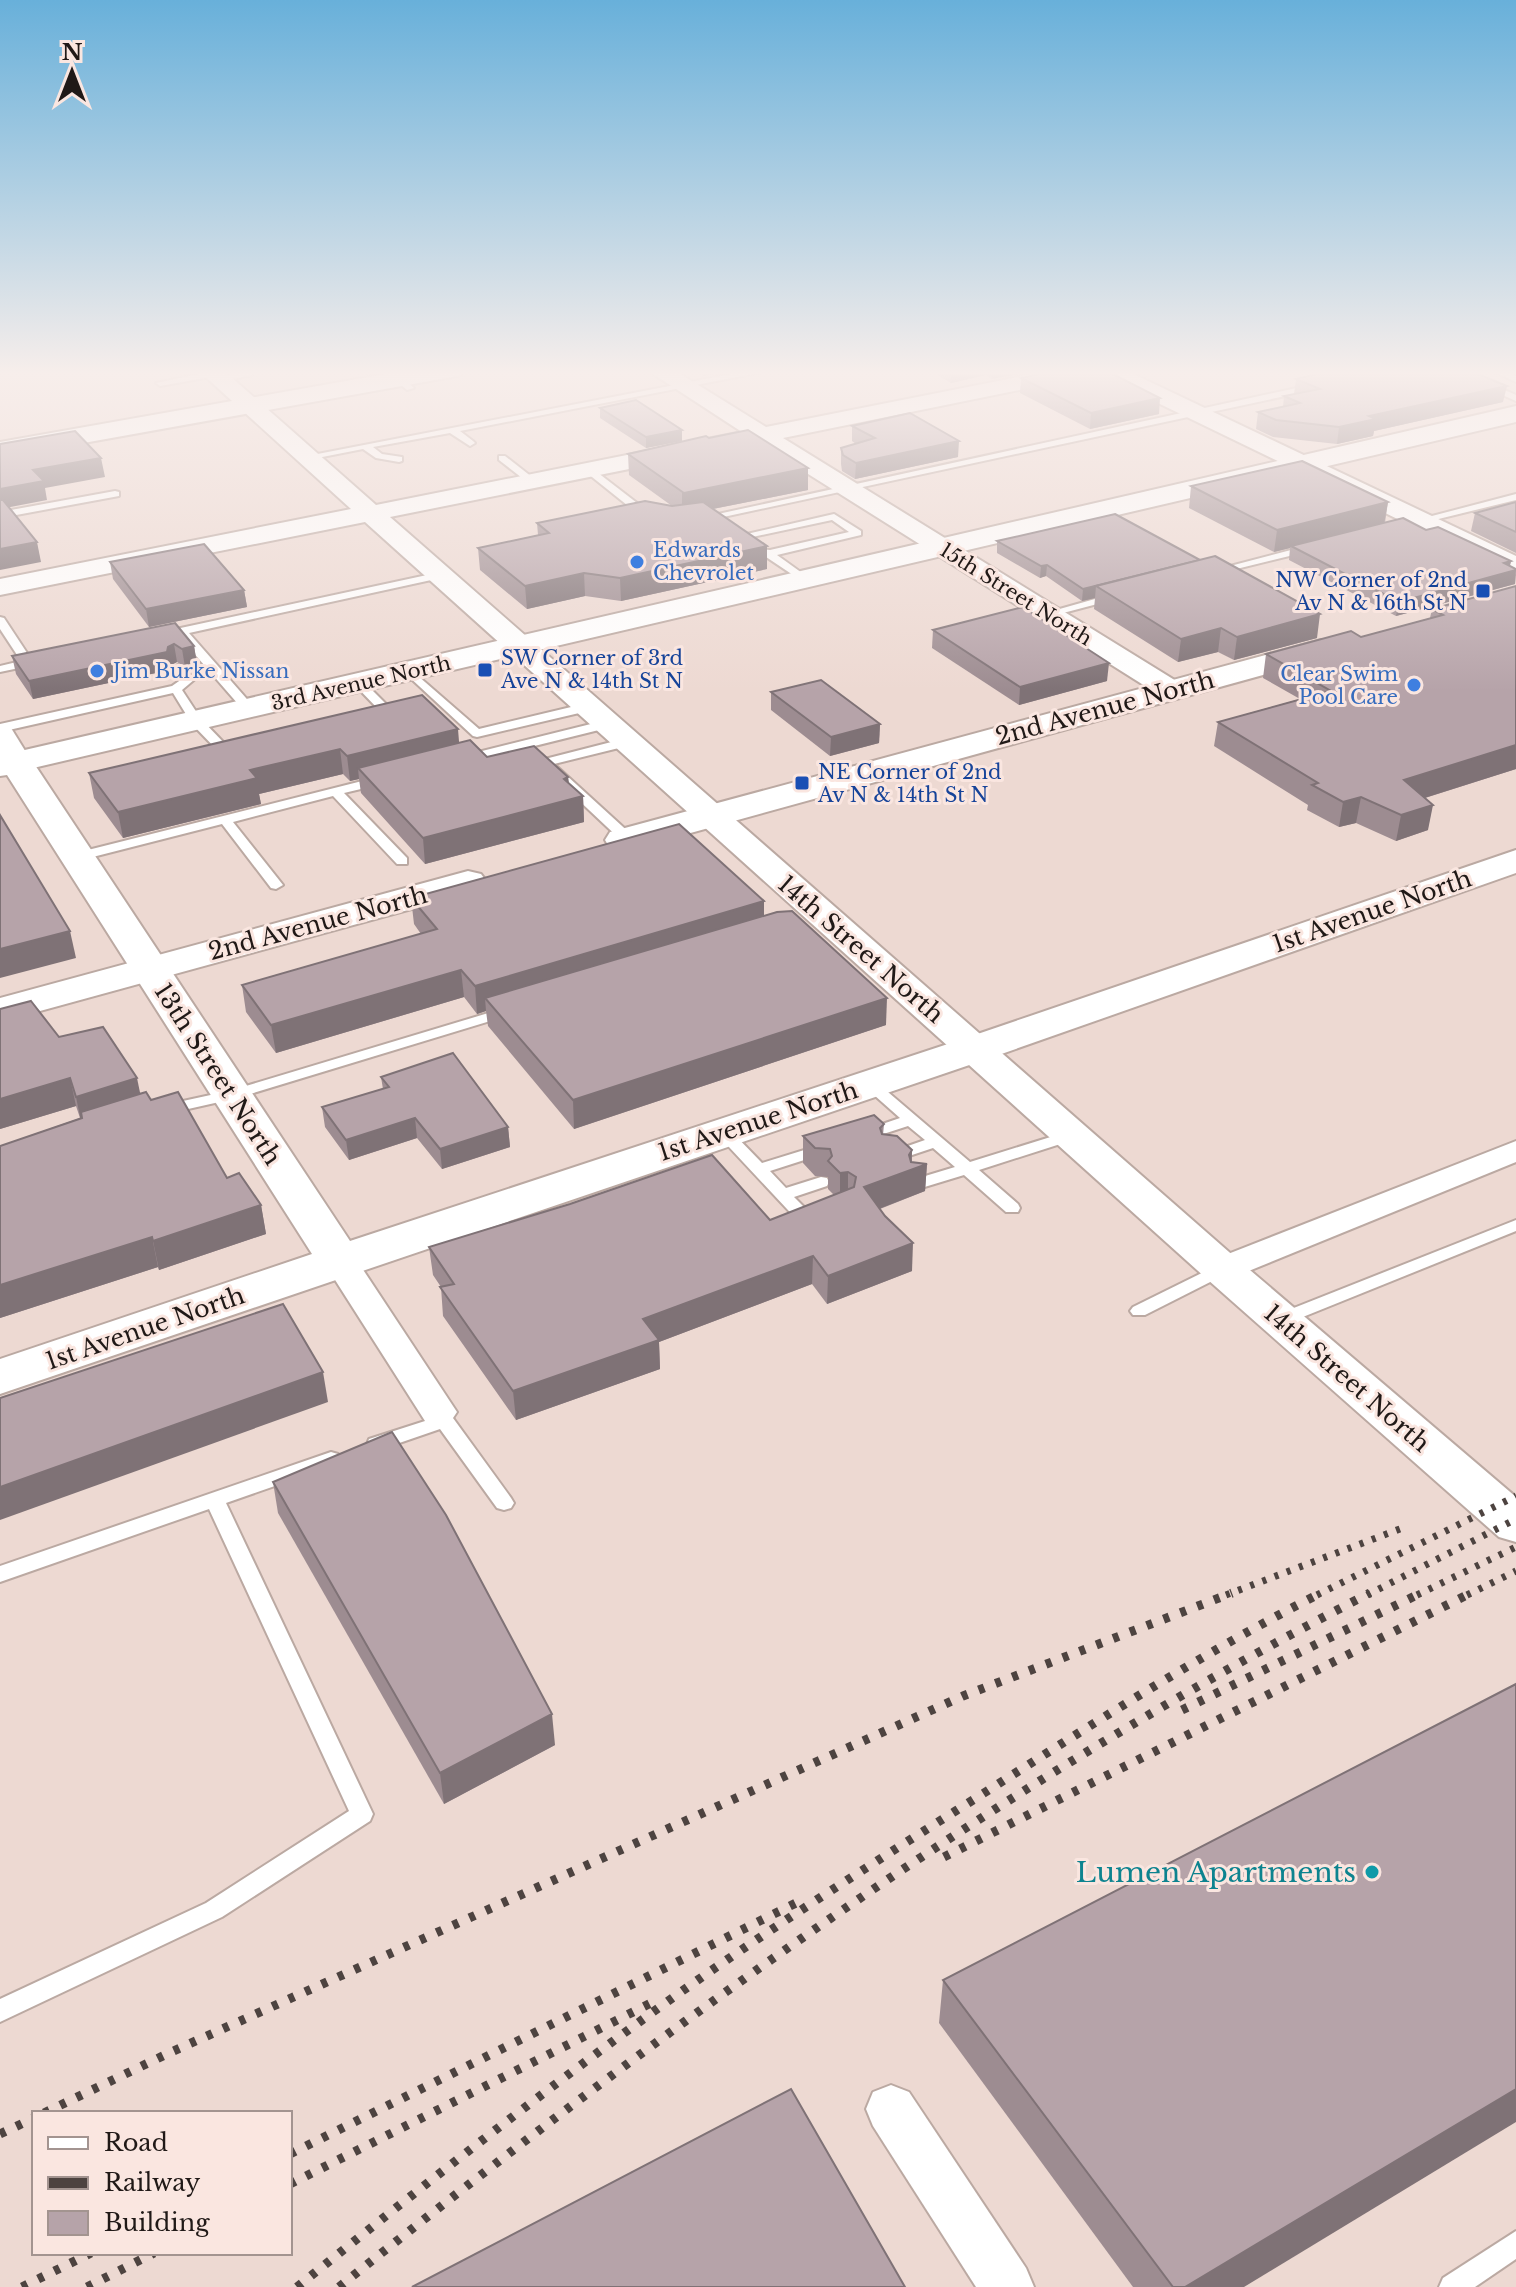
<svg xmlns="http://www.w3.org/2000/svg" width="1516" height="2287" viewBox="0 0 1516 2287" font-family="'Libre Baskerville',serif">
<rect width="100%" height="100%" fill="#edd9d2"/>
<g fill="none" stroke-linecap="round" stroke-linejoin="round">
<defs>
<g id="service">
<path d="M248,370L252,371V375L218,382L214,379Z"/>
<path d="M383,370H393L414,388L407,390Z"/>
<path d="M752,370H773L460,431L473,441L475,443L470,446L450,433L373,447L382,454L402,457V461L399,462L376,458L363,449L307,460L302,457Z"/>
<path d="M1446,370H1459L1516,395V401Z"/>
<path d="M1491,370H1504L1516,376V382Z"/>
<path d="M213,371L217,374L216,376L160,386L156,383Z"/>
<path d="M1315,384L1318,385V389L700,522L695,519Z"/>
<path d="M499,456H505L537,481V485H531L499,460Z"/>
<path d="M587,469H593L650,513V517H642L587,473Z"/>
<path d="M115,491L119,492V496L0,518V512Z"/>
<path d="M1516,494V500L1414,525L1409,522Z"/>
<path d="M834,514L861,531V535L777,555L809,578L810,580L805,583L760,553V549L770,550L849,532L832,520L743,539L738,536Z"/>
<path d="M1310,545L1315,548L1314,550L1216,574L1211,571Z"/>
<path d="M441,572L445,573V577L189,633L253,706L255,709L249,713L245,712L178,635L162,638L156,635L162,632Z"/>
<path d="M1116,593L1120,594V598L1048,617L1042,614Z"/>
<path d="M0,617L4,618L31,659L38,660V664L0,672V666L21,661L0,629Z"/>
<path d="M178,665L195,679L182,690L201,719L227,746L238,745V751L220,753L192,724L173,693L0,732V724L172,686L182,679L172,668Z"/>
<path d="M410,669L479,729L588,703L594,707L592,710L477,737L473,736L406,674V670Z"/>
<path d="M359,679L363,681L391,709V715L373,717V711L379,710L353,683Z"/>
<path d="M607,720L613,724L611,727L466,763L460,759L462,756Z"/>
<path d="M627,738L631,739V745L554,764L633,836V842H623L539,763L541,760Z"/>
<path d="M378,777L382,778V784L344,793L407,858V864H397L333,796L233,822L283,885L276,889L271,888L222,824L77,861L70,857L72,854Z"/>
<path d="M505,1008L510,1009L512,1012L510,1015L237,1098L166,1114L158,1109L160,1106L229,1091Z"/>
<path d="M870,1079L875,1081L970,1162L1073,1130L1081,1135L1079,1138L979,1170L1018,1204L1020,1208L1018,1212H1006L964,1175L918,1189L912,1188L910,1184L912,1180L955,1167L933,1148L897,1160H885L883,1157L885,1154L925,1140L908,1126L871,1138H859L857,1135L859,1132L900,1118L865,1087L862,1084Z"/>
<path d="M723,1127L729,1129L762,1163L814,1147H826L828,1150L826,1153L770,1171L786,1188L821,1177L827,1178L829,1182L827,1186L794,1197L811,1214L816,1215L818,1219L816,1223L801,1224L715,1132Z"/>
<path d="M1516,1220V1231L1288,1323H1276L1273,1319L1276,1315Z"/>
<path d="M1222,1263L1228,1265L1231,1269L1228,1273L1145,1315H1133L1130,1311L1133,1307Z"/>
<path d="M438,1406L445,1407L511,1498L514,1503L511,1508L504,1510L497,1508L440,1429L376,1451L369,1449L367,1444L369,1439L425,1421L431,1407Z"/>
<path d="M331,1452L338,1454L340,1459L338,1464L226,1503L373,1814L370,1821L222,1917L0,2022V1999L206,1903L349,1811L209,1509L0,1582V1566Z"/>
<path d="M1516,2231V2259L1475,2287H1439L1443,2278Z"/>
</g>
<g id="minor">
<path d="M1516,1141V1162L1234,1277L1222,1280L1210,1277L1205,1269L1210,1261Z"/>
<path d="M340,1250L352,1253L451,1403L457,1412L451,1421L438,1425L425,1421L323,1261L328,1253Z"/>
<path d="M891,2085L909,2092L1026,2268L1034,2287H976L873,2126L866,2109L873,2092Z"/>
</g>
<g id="tertiary">
<path d="M198,370H223L376,505L742,432L647,370H674L766,427L1053,370H1125L1516,556V574L1507,572L1098,374L783,438L1181,684L1186,690L1181,696L1171,699L1161,696L759,443L390,517L1237,1259L1516,1497V1542L1499,1537L1207,1279L365,522L0,595V579L351,509Z"/>
<path d="M0,725L11,728L32,762L27,769L16,771L5,769L0,761Z"/>
</g>
<g id="secondary">
<path d="M408,370H464L461,375L452,377L0,458V442Z"/>
<path d="M1516,406V422L16,772L4,769L0,764L4,755L16,752Z"/>
<path d="M1321,640L1332,642L1337,649L1332,656L636,848L623,851L610,848L605,840L610,832Z"/>
<path d="M468,871L481,874L487,882L481,890L0,1022V998Z"/>
</g>
<path id="primary" d="M16,752L28,755L33,762L350,1241L960,1040L1516,850V873L990,1058L0,1394V1359L312,1254L7,775L0,776V756Z"/>
</defs>
<!-- service casing -->
<use href="#service" stroke="#bba9a2" stroke-width="4"/>
<!-- minor casing -->
<use href="#minor" stroke="#bba9a2" stroke-width="4"/>
<!-- tertiary casing -->
<use href="#tertiary" stroke="#bba9a2" stroke-width="4"/>
<!-- secondary casing -->
<use href="#secondary" stroke="#bba9a2" stroke-width="4"/>
<!-- primary casing -->
<use href="#primary" stroke="#bba9a2" stroke-width="4"/>
<!-- service -->
<use href="#service" fill="#fff" fill-rule="evenodd"/>
<!-- minor -->
<use href="#minor" fill="#fff" fill-rule="evenodd"/>
<!-- tertiary -->
<use href="#tertiary" fill="#fff" fill-rule="evenodd"/>
<!-- secondary -->
<use href="#secondary" fill="#fff" fill-rule="evenodd"/>
<!-- primary -->
<use href="#primary" fill="#fff" fill-rule="evenodd"/>
<!-- rail-far1 -->
<g stroke="#4d4340" stroke-width="7" stroke-dasharray="4 9" stroke-linecap="butt">
<path d="M1226,1595L1405,1527"/>
<path d="M1317,1595L1516,1496"/>
<path d="M1367,1595L1516,1519"/>
<path d="M1417,1595L1516,1547"/>
<path d="M1467,1595L1516,1571"/>
</g>
<!-- rail -->
<g stroke="#4d4340" stroke-width="9" stroke-dasharray="6 12" stroke-linecap="butt">
<path d="M1182,1710L1421,1593"/>
<path d="M944,1857L1471,1593"/>
<path d="M44,2113L169,2053L963,1696L1232,1593"/>
<path d="M0,2134L34,2118"/>
<path d="M290,2154L802,1900"/>
<path d="M290,2184L657,2000"/>
<path d="M22,2287L91,2253"/>
<path d="M87,2287L154,2253"/>
<path d="M297,2287C430,2180 563,2075 702,1977C794,1913 889,1853 984,1793C1094,1723 1204,1652 1321,1593"/>
<path d="M339,2287C662,2028 1001,1782 1370,1593"/>
</g>
</g>
<!-- wall -->
<g fill="#9d8c91">
<path d="M694,370H735L704,376Z"/>
<path d="M929,370H1039L992,379L986,375L951,383Z"/>
<path d="M1021,378L1159,414L1090,429L1020,393Z"/>
<path d="M1296,379L1503,402L1374,431L1373,436L1337,444L1273,437L1256,429L1258,412L1283,407L1284,396L1294,394Z"/>
<path d="M600,408L682,430V441L646,448L600,418Z"/>
<path d="M852,426L958,457L855,479L842,471L841,464V448L856,444L852,441Z"/>
<path d="M628,454L808,490L713,509L767,569L621,601L585,596L527,609L480,570L478,548L538,535L537,523L672,506L629,475Z"/>
<path d="M1191,486L1388,502L1385,523L1426,530L1511,561L1510,566L1516,569L1515,584L1396,616L1289,560L1290,548L1274,552L1189,508Z"/>
<path d="M1516,502V553L1471,531L1475,513Z"/>
<path d="M997,541L1317,638L1234,660L1218,652L1178,662L1094,609L1095,598L1082,601L1046,576L1040,578L997,553Z"/>
<path d="M110,562L244,590L247,607L149,627L113,579Z"/>
<path d="M1516,586V769L1425,798L1428,830L1396,841L1356,823L1339,827L1307,810L1308,805L1214,746L1218,722L1300,699L1263,678L1266,654L1361,637L1430,618L1432,609Z"/>
<path d="M175,623L194,646L197,664L185,667L177,662L171,665L170,670L33,699L16,674L12,656Z"/>
<path d="M933,630L1107,681L1019,705L932,648Z"/>
<path d="M771,692L880,724L879,743L830,756L771,710Z"/>
<path d="M422,695L459,743L487,757L568,777L569,783L583,796L584,822L425,864L361,793L359,779L350,781L343,774L259,794L261,804L123,838L94,798L89,773Z"/>
<path d="M411,898L764,916L886,1025L574,1129L488,1026L486,1011L477,1014L464,997L276,1053L246,1012L242,985L421,934L414,924Z"/>
<path d="M0,1009L59,1037L151,1100L227,1178L261,1205L266,1234L159,1270L158,1267L0,1318V1146L80,1118L76,1106L0,1129Z"/>
<path d="M381,1077L508,1127L510,1147L442,1169L417,1138L349,1160L325,1127L322,1107L383,1089Z"/>
<path d="M884,1124L883,1135L912,1150V1162L927,1164L925,1191L880,1209L912,1271L827,1304L812,1284L659,1342L660,1369L516,1420L443,1316L441,1287L433,1275L429,1247L770,1220L834,1195L828,1189V1177L815,1176L803,1163V1136Z"/>
<path d="M273,1482L555,1745L444,1804L278,1513Z"/>
<path d="M943,1980L1244,2287H1133L939,2023Z"/>
</g>
<!-- shaded-wall -->
<g fill="#7f7276">
<path d="M703,370H735L704,376Z"/>
<path d="M952,370H986V375L951,383Z"/>
<path d="M993,370H1039L992,379Z"/>
<path d="M1507,386L1503,402L1374,431L1373,436L1337,444L1339,427L1369,416Z"/>
<path d="M1160,398L1159,414L1090,429L1091,413Z"/>
<path d="M682,430V441L646,448V437Z"/>
<path d="M959,441L958,457L855,479L856,463Z"/>
<path d="M101,458L105,477L45,488L47,500L0,509V489L33,470Z"/>
<path d="M808,468V490L682,515V493Z"/>
<path d="M1388,502L1384,524L1291,546L1290,548L1274,552L1277,530Z"/>
<path d="M37,542L41,562L0,570V549Z"/>
<path d="M767,546V569L621,601L620,578Z"/>
<path d="M1511,561L1508,572L1516,570L1515,584L1396,616L1399,602Z"/>
<path d="M1047,565L1046,576L1040,578L1041,566Z"/>
<path d="M584,573L585,596L527,609L525,586Z"/>
<path d="M1096,586L1095,598L1082,601L1083,589Z"/>
<path d="M244,590L247,607L149,627L146,609Z"/>
<path d="M1320,614L1317,638L1234,660L1237,637Z"/>
<path d="M1221,628L1218,652L1178,662L1181,639Z"/>
<path d="M174,644L177,662L171,665L170,670L33,699L29,681L168,647Z"/>
<path d="M194,646L197,664L185,667L182,649Z"/>
<path d="M1109,663L1107,681L1019,705L1020,687Z"/>
<path d="M880,724L879,743L830,756L831,737Z"/>
<path d="M458,729L460,754L358,768L359,779L350,781L347,756Z"/>
<path d="M1516,745V769L1399,806L1404,780Z"/>
<path d="M340,749L343,774L259,794L261,804L123,838L118,812L250,770Z"/>
<path d="M568,777L570,799L583,796L584,822L425,864L423,838Z"/>
<path d="M1361,797L1356,823L1339,827L1343,802Z"/>
<path d="M1433,805L1428,830L1396,841L1401,815Z"/>
<path d="M764,901V928L485,998L486,1011L477,1014L475,986Z"/>
<path d="M70,931L76,958L0,978V949Z"/>
<path d="M461,970L464,997L276,1053L271,1025Z"/>
<path d="M887,998L886,1025L574,1129L573,1100Z"/>
<path d="M70,1078L76,1106L0,1129V1099Z"/>
<path d="M137,1078L143,1107L82,1126L76,1097Z"/>
<path d="M415,1118L417,1138L349,1160L346,1140Z"/>
<path d="M508,1127L510,1147L442,1169L440,1149Z"/>
<path d="M912,1150L911,1170L927,1164L925,1191L863,1215L864,1187L909,1155Z"/>
<path d="M848,1172V1199L840,1201V1173Z"/>
<path d="M261,1205L266,1234L159,1270L153,1241Z"/>
<path d="M152,1237L158,1267L0,1318V1285Z"/>
<path d="M913,1243L912,1271L827,1304L828,1276Z"/>
<path d="M813,1256L812,1284L659,1342L660,1369L516,1420L513,1391L643,1319Z"/>
<path d="M323,1372L328,1402L0,1520V1487Z"/>
<path d="M552,1714L555,1745L444,1804L440,1773Z"/>
<path d="M1516,2089V2122L1244,2287H1185Z"/>
</g>
<!-- building -->
<g fill="#b6a3a9" stroke="#7f7276" stroke-width="2">
<path d="M1057,370H1105L1160,398L1091,413L1021,378Z"/>
<path d="M1334,370H1468L1507,386L1369,416L1376,419L1339,427L1276,420L1258,412L1300,403L1284,396L1320,389L1296,379Z"/>
<path d="M636,400L682,430L646,437L600,408Z"/>
<path d="M910,413L959,441L856,463L843,455L841,448L875,438L852,426Z"/>
<path d="M748,430L808,468L684,493L628,454L706,436L709,438Z"/>
<path d="M75,431L101,458L33,470L44,481L0,489V444Z"/>
<path d="M1302,461L1388,502L1277,530L1191,486Z"/>
<path d="M0,500H3L37,542L0,549Z"/>
<path d="M645,501L672,506L703,502L767,546L620,578L584,573L525,586L478,548L549,533L537,523Z"/>
<path d="M1516,502V532L1475,513Z"/>
<path d="M1115,514L1200,560L1083,589L1047,565L1041,566L997,541Z"/>
<path d="M1403,518L1426,530L1438,527L1511,561L1504,563L1516,569V570L1399,602L1291,546Z"/>
<path d="M204,544L244,590L146,609L110,562Z"/>
<path d="M1215,556L1320,614L1237,637L1221,628L1181,639L1096,586Z"/>
<path d="M1516,586V745L1404,780L1433,805L1401,815L1361,797L1343,802L1312,785L1318,783L1218,722L1331,691L1266,654L1351,631L1361,637L1443,615L1432,609Z"/>
<path d="M1023,607L1109,663L1020,687L933,630Z"/>
<path d="M175,623L194,646L182,649L174,644L168,647L167,652L29,681L12,656Z"/>
<path d="M821,680L880,724L831,737L771,692Z"/>
<path d="M422,695L458,729L347,756L340,749L250,770L257,778L118,812L89,773Z"/>
<path d="M470,740L487,757L534,746L568,777L564,779L583,796L423,838L358,768Z"/>
<path d="M0,815L70,931L0,949Z"/>
<path d="M679,824L764,901L475,986L461,970L271,1025L242,985L437,929L411,898Z"/>
<path d="M792,911L887,998L573,1100L485,998L777,912Z"/>
<path d="M31,1001L59,1037L103,1027L137,1078L76,1097L70,1078L0,1099V1009Z"/>
<path d="M453,1053L508,1127L440,1149L415,1118L346,1140L322,1107L389,1087L381,1077Z"/>
<path d="M146,1092L151,1100L178,1092L227,1178L239,1173L261,1205L153,1241L152,1237L0,1285V1146L82,1118L81,1112Z"/>
<path d="M874,1115L884,1124L880,1128L882,1134L897,1136L912,1150L909,1155L911,1162L927,1164L864,1187L885,1216L913,1243L828,1276L813,1256L643,1319L659,1340L513,1391L440,1287L454,1284L429,1247L570,1204L712,1155L770,1220L854,1187L856,1177L848,1172L840,1173L828,1161L832,1156L830,1149L815,1148L803,1136Z"/>
<path d="M283,1304L323,1372L0,1487V1398Z"/>
<path d="M392,1432L446,1515L552,1714L440,1773L273,1482Z"/>
<path d="M1516,1684V2089L1185,2287H1173L943,1980Z"/>
<path d="M791,2089L905,2287H412Z"/>
</g>
<!-- sky -->
<linearGradient id="sky" x2="0" y2="1"><stop stop-color="#68b0da"/><stop offset="0.54" stop-color="#f7eeeb"/><stop offset="1" stop-color="#f7eeeb" stop-opacity="0"/></linearGradient>
<rect width="1516" height="691" fill="url(#sky)"/>
<!-- markers -->
<g fill="#3f7fe0" stroke="#fae6e0" stroke-width="3">
<circle cx="637" cy="562" r="8"/>
<circle cx="97" cy="671" r="8"/>
<circle cx="1414" cy="685" r="8"/>
</g>
<g fill="#1a4fb4" stroke="#fae6e0" stroke-width="3">
<rect x="1475" y="583" width="16" height="16" rx="4"/>
<rect x="477" y="662" width="16" height="16" rx="4"/>
<rect x="794" y="775" width="16" height="16" rx="4"/>
</g>
<circle fill="#0f9aa8" stroke="#fae6e0" stroke-width="3" cx="1372" cy="1872" r="8"/>
<g text-anchor="middle" dominant-baseline="central" stroke-width="6" stroke-linejoin="round" paint-order="stroke">
<!-- far-shop labels -->
<g font-size="20" fill="#366cbe" stroke="#fae6e0" text-anchor="start">
<text x="653" y="550">Edwards<tspan x="653" dy="23">Chevrolet</tspan></text>
<text x="113" y="671">Jim Burke Nissan</text>
<text x="1398" y="674" text-anchor="end">Clear Swim<tspan x="1398" dy="23">Pool Care</tspan></text>
</g>
<!-- far-transit labels -->
<g font-size="20" fill="#164399" stroke="#fae6e0" text-anchor="start">
<text x="1467" y="580" text-anchor="end">NW Corner of 2nd<tspan x="1467" dy="23">Av N &amp; 16th St N</tspan></text>
<text x="501" y="658">SW Corner of 3rd<tspan x="501" dy="23">Ave N &amp; 14th St N</tspan></text>
<text x="818" y="772">NE Corner of 2nd<tspan x="818" dy="23">Av N &amp; 14th St N</tspan></text>
</g>
<!-- far-street labels -->
<g font-size="20" fill="#201917" stroke="#fae6e0">
<text transform="translate(1016 594) rotate(32)">15th Street North</text>
<text transform="translate(361 683) rotate(-13)">3rd Avenue North</text>
</g>
<!-- street labels -->
<g font-size="24" fill="#201917" stroke="#fae6e0">
<text transform="translate(1105 708) rotate(-15)">2nd Avenue North</text>
<text transform="translate(1372 911) rotate(-19)">1st Avenue North</text>
<text transform="translate(318 923) rotate(-15)">2nd Avenue North</text>
<text transform="translate(861 949) rotate(41)">14th Street North</text>
<text transform="translate(218 1074) rotate(57)">13th Street North</text>
<text transform="translate(758 1121) rotate(-18)">1st Avenue North</text>
<text transform="translate(145 1328) rotate(-19)">1st Avenue North</text>
<text transform="translate(1347 1378) rotate(41)">14th Street North</text>
</g>
<!-- near-culture labels -->
<g font-size="28" fill="#0d838f" stroke="#fae6e0" text-anchor="end">
<text x="1356" y="1872">Lumen Apartments</text>
</g>
</g>
<!-- legend -->
<rect x="32" y="2111" width="260" height="144" fill="#fae6e0" stroke="#a39490" stroke-width="2"/>
<rect x="48" y="2137" width="40" height="12" fill="#ffffff" stroke="#a39490" stroke-width="2"/>
<text x="104" y="2151" font-size="24" fill="#201917">Road</text>
<rect x="48" y="2177" width="40" height="12" fill="#4d4340" stroke="#a39490" stroke-width="2"/>
<text x="104" y="2191" font-size="24" fill="#201917">Railway</text>
<rect x="48" y="2211" width="40" height="24" fill="#b6a3a9" stroke="#a39490" stroke-width="2"/>
<text x="104" y="2231" font-size="24" fill="#201917">Building</text>
<!-- north arrow -->
<g transform="translate(72 72)" stroke="#fae6e0" stroke-width="6" paint-order="stroke">
<path d="M0-6L14 30L0 20L-14 30Z" fill="#201917"/>
<text y="-12" font-size="22" font-weight="bold" text-anchor="middle" fill="#201917">N</text>
</g>
</svg>
